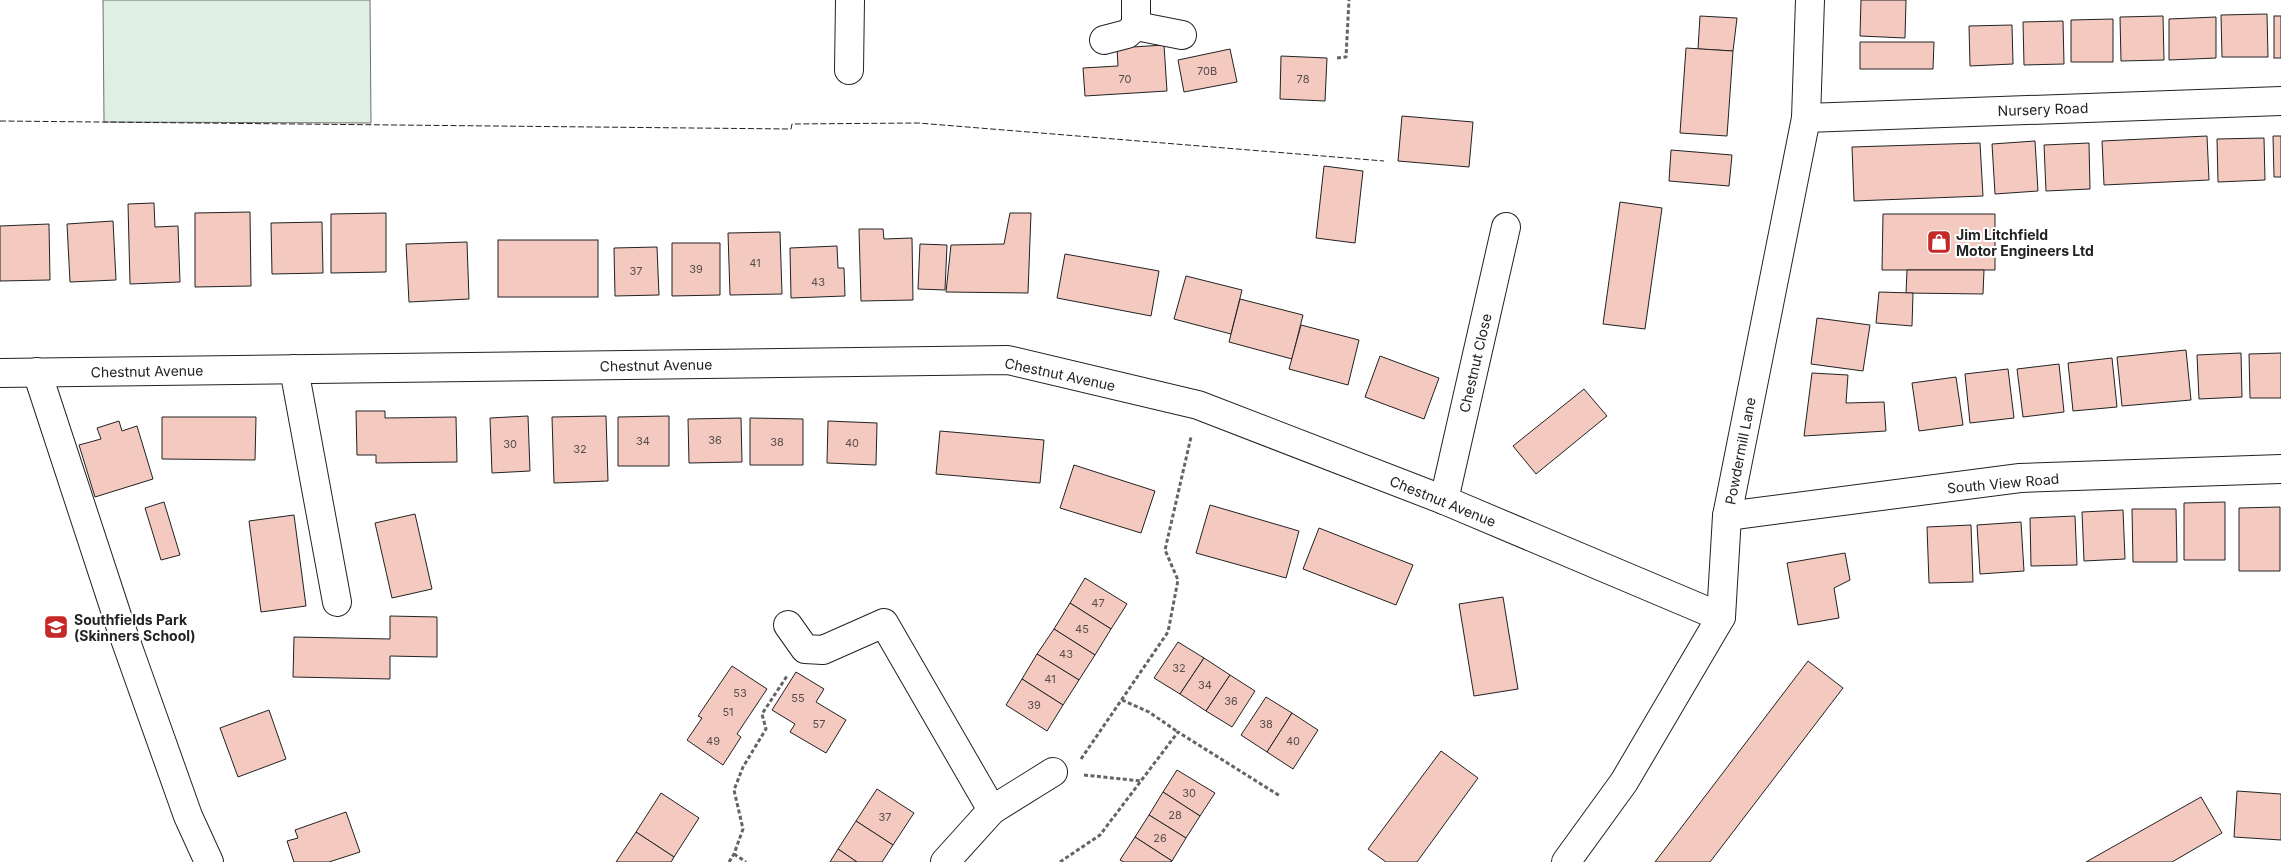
<svg xmlns="http://www.w3.org/2000/svg" width="2281" height="862" viewBox="0 0 2281 862" font-family="Inter,sans-serif">
<rect width="100%" height="100%" fill="#fff"/>
<!-- green -->
<path fill="#e0efe3" stroke="#6f6f6f" d="M103,0H370L371,123L104,122Z"/>
<!-- building -->
<g fill="#f3c9c0" stroke="#222">
<path d="M1861,0H1906L1905,38L1860,36Z"/>
<path d="M2267,14L2268,57H2222L2221,15Z"/>
<path d="M1700,16L1737,18L1733,51L1698,49Z"/>
<path d="M2163,16L2164,60L2121,61L2120,17Z"/>
<rect x="2274" y="16" width="7" height="42"/>
<path d="M2216,17V58L2169,60V19Z"/>
<path d="M2113,19V62H2071V20Z"/>
<path d="M2063,21L2064,64L2024,65L2023,22Z"/>
<path d="M2012,25L2013,64L1970,66L1969,26Z"/>
<path d="M1860,42H1934L1933,69H1860Z"/>
<path d="M1164,45L1167,91L1085,96L1083,68L1118,66L1117,48Z"/>
<path d="M1686,48L1733,51L1727,136L1680,133Z"/>
<path d="M1230,49L1237,82L1184,92L1178,60Z"/>
<path d="M1281,56L1327,58L1325,101L1280,99Z"/>
<path d="M1402,116L1473,122L1469,167L1398,161Z"/>
<path d="M2207,136L2209,180L2104,185L2102,141Z"/>
<path d="M2273,136H2281V177H2274Z"/>
<path d="M2264,138L2265,180L2218,182L2217,139Z"/>
<path d="M2035,141L2038,191L1995,194L1992,144Z"/>
<path d="M1980,143L1983,196L1854,201L1852,147Z"/>
<path d="M2089,143L2090,189L2046,191L2044,145Z"/>
<path d="M1671,150L1732,155L1729,186L1669,181Z"/>
<path d="M1324,166L1363,171L1355,243L1316,238Z"/>
<path d="M1620,202L1662,208L1645,329L1603,324Z"/>
<path d="M154,203L155,227L178,226L180,282L130,284L128,204Z"/>
<path d="M250,212L251,286L195,287V213Z"/>
<path d="M386,213V272L331,273V214Z"/>
<path d="M1010,213H1031L1028,293L946,292L951,245L1004,244Z"/>
<path d="M1883,214H1995V270H1882Z"/>
<path d="M113,221L116,280L70,282L67,224Z"/>
<path d="M322,222L323,273L272,274L271,223Z"/>
<path d="M49,224L50,280L0,281V226Z"/>
<path d="M859,229H883L884,239L912,238L913,300L861,301Z"/>
<path d="M780,232L782,294L730,295L728,233Z"/>
<rect x="498" y="240" width="100" height="57"/>
<path d="M467,242L469,299L409,302L406,244Z"/>
<path d="M672,243H720V295L672,296Z"/>
<path d="M920,244L947,245L945,290L918,289Z"/>
<path d="M837,246L838,268H844L845,296L791,298L790,248Z"/>
<path d="M657,247L659,295L615,296L614,248Z"/>
<path d="M1065,254L1159,271L1151,316L1057,298Z"/>
<path d="M1907,270H1984L1983,294L1906,293Z"/>
<path d="M1186,276L1242,290L1231,334L1174,319Z"/>
<path d="M1879,292L1913,293L1912,326L1876,323Z"/>
<path d="M1240,299L1303,315L1292,359L1229,342Z"/>
<path d="M1817,318L1870,325L1863,371L1811,364Z"/>
<path d="M1301,325L1359,340L1348,385L1289,369Z"/>
<path d="M2186,350L2191,400L2122,406L2117,357Z"/>
<path d="M2241,353L2242,397L2199,399L2197,355Z"/>
<path d="M2281,353V398H2250L2249,354Z"/>
<path d="M1380,356L1439,378L1424,419L1365,397Z"/>
<path d="M2112,358L2117,407L2073,411L2068,363Z"/>
<path d="M2059,364L2064,412L2023,417L2017,369Z"/>
<path d="M2008,369L2014,418L1970,423L1965,374Z"/>
<path d="M1812,373L1848,375L1846,403L1884,402L1886,431L1804,436Z"/>
<path d="M1956,377L1963,425L1919,431L1912,383Z"/>
<path d="M1584,389L1607,416L1536,474L1513,446Z"/>
<path d="M356,411H385V418L456,417L457,462L376,463V455H357Z"/>
<path d="M528,416L530,471L492,473L490,418Z"/>
<path d="M606,416L608,481L554,483L552,417Z"/>
<path d="M669,416V466H618V417Z"/>
<path d="M162,417H256L255,460L162,459Z"/>
<path d="M741,418L742,462L689,463L688,419Z"/>
<path d="M750,418L803,419V465H750Z"/>
<path d="M119,421L122,431L137,426L153,479L95,497L79,445L101,439L97,428Z"/>
<path d="M828,421L877,423L876,465L827,463Z"/>
<path d="M940,431L1044,440L1040,483L936,474Z"/>
<path d="M1074,465L1155,491L1141,533L1060,508Z"/>
<path d="M164,502L180,555L161,560L145,508Z"/>
<path d="M2225,502V560H2184V503Z"/>
<path d="M1210,505L1299,531L1286,578L1196,553Z"/>
<path d="M2280,507V571H2239V508Z"/>
<path d="M2132,509H2176L2177,562H2133Z"/>
<path d="M2123,510L2125,559L2084,561L2082,512Z"/>
<path d="M415,514L432,589L392,598L375,523Z"/>
<path d="M294,515L306,606L261,612L249,521Z"/>
<path d="M2075,516L2077,565L2031,566L2030,518Z"/>
<path d="M2021,522L2024,571L1980,574L1977,525Z"/>
<path d="M1971,525L1973,582L1929,583L1927,527Z"/>
<path d="M1319,528L1413,565L1396,605L1303,569Z"/>
<path d="M1845,553L1850,580L1834,588L1839,618L1798,625L1787,563Z"/>
<path d="M1085,578L1127,604L1111,629L1070,603Z"/>
<path d="M1503,597L1518,689L1474,696L1459,604Z"/>
<path d="M1070,603L1111,629L1095,655L1054,629Z"/>
<path d="M390,616L437,617V657L390,656V679L293,677L294,637L390,639Z"/>
<path d="M1054,629L1095,655L1079,680L1037,654Z"/>
<path d="M1178,642L1204,658L1180,694L1154,678Z"/>
<path d="M1037,654L1079,680L1063,705L1022,679Z"/>
<path d="M1204,658L1230,675L1206,711L1180,694Z"/>
<path d="M1808,661L1843,688L1710,862H1655Z"/>
<path d="M732,666L767,689L737,734L741,737L723,765L687,740L702,718L698,716Z"/>
<path d="M796,672L824,689L816,702L846,720L826,753L790,732L795,724L772,710Z"/>
<path d="M1230,675L1255,691L1232,727L1206,711Z"/>
<path d="M1022,679L1063,705L1047,731L1006,705Z"/>
<path d="M1266,697L1292,713L1267,752L1241,735Z"/>
<path d="M269,710L286,759L238,777L220,728Z"/>
<path d="M1292,713L1318,730L1293,769L1267,752Z"/>
<path d="M1441,751L1478,778L1417,862H1386L1368,849Z"/>
<path d="M1177,770L1215,793L1200,816L1163,792Z"/>
<path d="M877,789L914,813L893,845L856,821Z"/>
<path d="M2237,791L2281,794V840L2234,837Z"/>
<path d="M1163,792L1200,816L1186,838L1149,815Z"/>
<path d="M661,793L699,818L674,857L636,832Z"/>
<path d="M2201,797L2222,833L2172,862H2086Z"/>
<path d="M346,812L360,852L329,862H294L287,841L298,838L295,830Z"/>
<path d="M1149,815L1186,838L1172,861L1135,837Z"/>
<path d="M856,821L893,845L882,862H857L838,849Z"/>
<path d="M636,832L674,857L671,862H616Z"/>
<path d="M1135,837L1172,861L1171,862H1124L1120,860Z"/>
<path d="M838,849L857,862H830Z"/>
</g>
<g fill="none" stroke-linecap="round" stroke-linejoin="round">
<defs>
<g id="minor">
<path d="M1136,26L1182,35"/>
<path d="M1104,40L1127,34L1136,26V0"/>
<path d="M849,70L850,0"/>
<path d="M1806,118L2281,101"/>
<path d="M294,369L337,602"/>
<path d="M37,372L119,622L188,816L209,862"/>
<path d="M0,373L1008,360L1198,405L1444,500L1721,617"/>
<path d="M1444,500L1506,227"/>
<path d="M1727,516L2020,478L2281,469"/>
<path d="M788,625L805,649L823,650L884,623L992,810"/>
<path d="M945,862L992,810L1053,772"/>
<path d="M1566,862L1624,782L1721,617L1727,516L1806,118L1810,0"/>
</g>
</defs>
<!-- minor casing -->
<use href="#minor" stroke="#222" stroke-width="30"/>
<!-- path -->
<g stroke="#646464" stroke-width="3" stroke-dasharray="4 2.5" stroke-linecap="butt">
<path d="M1337,58L1346,57L1349,0"/>
<path d="M1122,700L1149,712L1178,732"/>
<path d="M1081,759L1168,632L1178,580L1165,550L1191,437"/>
<path d="M1084,775L1141,781"/>
<path d="M734,854L746,862"/>
<path d="M729,862L734,854L743,829L734,790L743,767L766,729L762,714L787,676"/>
<path d="M1060,862L1100,835L1178,732L1280,796"/>
</g>
<!-- minor -->
<use href="#minor" stroke="#fff" stroke-width="28"/>
<!-- fence -->
<path stroke="#222" stroke-width="1" stroke-dasharray="6 2.5" stroke-linecap="butt" d="M0,121L791,129L792,124L918,123L1384,161"/>
</g>
<!-- icons -->
<defs>
<symbol id="shop-square" viewBox="-11 -11 22 22"><rect x="-9" y="-9" width="18" height="18" rx="4" fill="#c62828" stroke="#fff"/><path d="M-5-2.5h2.3a2.7 3.5 0 0 1 5.4 0H5L5.5 6h-11ZM-1.5-2.5h3a1.5 2.3 0 0 0-3 0Z" fill="#fff"/></symbol>
<symbol id="school-square" viewBox="-11 -11 22 22"><rect x="-9" y="-9" width="18" height="18" rx="4" fill="#c62828" stroke="#fff"/><path d="M0-5L7-2L0 1L-7-2ZM-4 1L0 2.5L4 1V4Q0 6-4 4Z" fill="#fff"/></symbol>
</defs>
<g fill-rule="evenodd">
<use href="#shop-square" x="1925" y="228" width="28" height="28"/>
<use href="#school-square" x="42" y="613" width="28" height="28"/>
</g>
<g text-anchor="middle" dominant-baseline="central" stroke-width="4" stroke-linejoin="round" paint-order="stroke">
<!-- number labels -->
<g font-size="11" fill="#564c4a">
<text x="1207" y="71">70B</text>
<text x="1125" y="79">70</text>
<text x="1303" y="79">78</text>
<text x="755" y="263">41</text>
<text x="696" y="269">39</text>
<text x="636" y="271">37</text>
<text x="818" y="282">43</text>
<text x="715" y="440">36</text>
<text x="643" y="441">34</text>
<text x="777" y="442">38</text>
<text x="852" y="443">40</text>
<text x="510" y="444">30</text>
<text x="580" y="449">32</text>
<text x="1098" y="603">47</text>
<text x="1082" y="629">45</text>
<text x="1066" y="654">43</text>
<text x="1179" y="668">32</text>
<text x="1050" y="679">41</text>
<text x="1205" y="685">34</text>
<text x="740" y="693">53</text>
<text x="798" y="698">55</text>
<text x="1231" y="701">36</text>
<text x="1034" y="705">39</text>
<text x="728" y="712">51</text>
<text x="819" y="724">57</text>
<text x="1266" y="724">38</text>
<text x="713" y="741">49</text>
<text x="1293" y="741">40</text>
<text x="1189" y="793">30</text>
<text x="1175" y="815">28</text>
<text x="885" y="817">37</text>
<text x="1160" y="838">26</text>
</g>
<!-- street labels -->
<g font-size="14" fill="#222" stroke="#fff">
<text transform="translate(2043 109) rotate(-2)">Nursery Road</text>
<text transform="translate(1475 363) rotate(-77)">Chestnut Close</text>
<text transform="translate(656 365) rotate(-1)">Chestnut Avenue</text>
<text transform="translate(147 371) rotate(-1)">Chestnut Avenue</text>
<text transform="translate(1060 374) rotate(12)">Chestnut Avenue</text>
<text transform="translate(1740 451) rotate(-79)">Powdermill Lane</text>
<text transform="translate(2003 483) rotate(-5)">South View Road</text>
<text transform="translate(1443 501) rotate(22)">Chestnut Avenue</text>
</g>
<!-- poi labels -->
<g font-size="14" font-weight="bold" fill="#222" stroke="#fff" text-anchor="start">
<text x="1956" y="234">Jim Litchfield<tspan x="1956" dy="16">Motor Engineers Ltd</tspan></text>
<text x="74" y="619">Southfields Park<tspan x="74" dy="16">(Skinners School)</tspan></text>
</g>
</g>
</svg>
